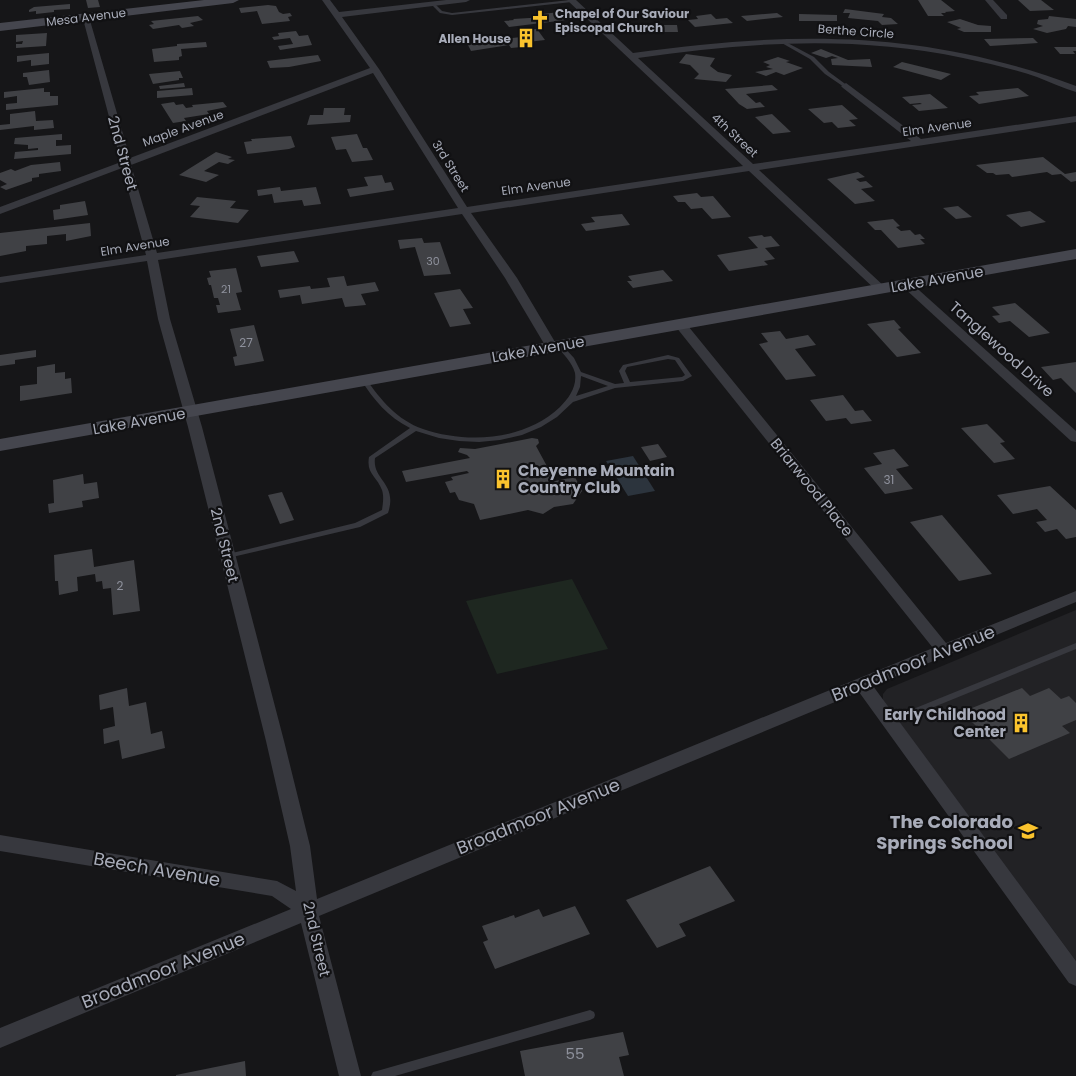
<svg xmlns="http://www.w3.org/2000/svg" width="1076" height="1076" viewBox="0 0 1076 1076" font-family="Poppins,sans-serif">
<rect width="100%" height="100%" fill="#161618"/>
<!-- built -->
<path fill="#222225" d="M1076,610V961L883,701V694L887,689Z"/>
<!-- green -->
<path fill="#1e2720" d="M572,579L608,649L497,674L466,601Z"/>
<!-- water -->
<path fill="#2c343d" d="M633,456L655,491L628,496L606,461Z"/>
<!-- building -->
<g fill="#404145">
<path d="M86,0H98L100,7L88,8Z"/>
<path d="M918,0H941L955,11L945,12L946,13H941L944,16H928Z"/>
<path d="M1018,0H1041L1054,10L1030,11Z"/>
<path d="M70,4V9L54,10V12L36,14V11L29,12V10L34,7Z"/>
<path d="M268,5L276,6L279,12L283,14L290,13L292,16L288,17L290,21L262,24L257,11L241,13L239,8Z"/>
<path d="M845,9L884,14L882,17L891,18L898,24L882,25L878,21L848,18L850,13H843Z"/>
<path d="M559,12L566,20L509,27L504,21L514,20L513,19L546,17L543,14Z"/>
<path d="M777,13L783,17L747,21L741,16Z"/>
<path d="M711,14L716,19L727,18L733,23L695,27L688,20L698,19L696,16Z"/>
<path d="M799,14L837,15V21H799Z"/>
<path d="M198,16L203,20L190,23L194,26L182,28L179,25L153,29L149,25L154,24L151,21Z"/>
<path d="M1049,16L1076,19V27L1068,26L1066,29L1047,33L1033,29L1043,26L1037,24L1038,20L1048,19Z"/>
<path d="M960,19L978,25L991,26V32H964L957,29L961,28L947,22Z"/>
<path d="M633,25H677L678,32H634Z"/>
<path d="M574,27L579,32L565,33L561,29Z"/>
<path d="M537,29L545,40L519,43L522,47L511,48L509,45L471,51L467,43L530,36L525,30Z"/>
<path d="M296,31L299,36L308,35L312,45L280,50L278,46L293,44L290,38L274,40L272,37L279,36L278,33Z"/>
<path d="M47,33L46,46L16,48V44H22L23,41L16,42V35Z"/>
<path d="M1033,38L1038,43L990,46L984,39Z"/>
<path d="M206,42L207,47L181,49L182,56L179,57V60L154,62L152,49L177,46V44Z"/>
<path d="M1054,47H1076V51H1073L1075,54H1060Z"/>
<path d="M821,49L848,60L870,59L872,67L832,65L831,59L838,58L832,56L826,58L811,53Z"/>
<path d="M49,53V64L31,66V60L17,62V56Z"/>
<path d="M686,54L715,58L710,66L718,72L732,75L726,82L694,79L699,74L690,65L679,63Z"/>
<path d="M318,55L321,61L289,67L270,68L267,61Z"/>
<path d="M778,57L790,61L786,62L803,68L784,75L776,72L766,76L755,72L773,69L766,67L770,65L763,62Z"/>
<path d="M902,62L951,74L941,80L893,67Z"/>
<path d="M49,70L50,82L29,85L27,77H23V73Z"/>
<path d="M180,71L183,78H179V80L153,84L149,74Z"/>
<path d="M184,83L185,87L160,89L159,86Z"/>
<path d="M772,85L778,90L746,94L756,103L760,102L765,107L747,109L739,104L725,89Z"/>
<path d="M44,88V92H50V96H58V105L6,110V104L17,103V96L4,98V92Z"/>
<path d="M192,88L193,95L157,98V91Z"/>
<path d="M1018,88L1029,96L979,104L969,96L979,95L976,92Z"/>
<path d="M930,94L948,108L919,111L912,105L922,104L920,103L910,104L902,97Z"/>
<path d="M174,102L176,105L183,104L186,108L193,107L192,105L223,102L227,107L207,111L209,114L184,118L186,121L173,123L161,104Z"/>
<path d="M842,105L858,119L849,120L856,126L838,128L832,122L824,123L808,109Z"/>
<path d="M324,108H345L344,115H351L350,122L307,125L310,115H323Z"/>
<path d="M35,111L36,121L53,120L54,128L34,130V126L0,130V125L10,124V114Z"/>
<path d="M772,114L791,132L773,134L755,117Z"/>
<path d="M62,134V140H56V146L71,145V154L14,159L15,152L38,150V148L28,149V145L14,144L15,138Z"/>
<path d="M357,134L363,148H367L373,160L352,162L346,149L336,150L331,137Z"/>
<path d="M291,136L295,147L289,149L247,154L244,142L252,141L251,139Z"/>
<path d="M216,152L232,157L228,159L235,160L228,164L219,162L204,171L219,175L206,182L179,175Z"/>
<path d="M1043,157L1065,174L1076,172V181L1071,182L1061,174L1052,175L1047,172L1012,177L1009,174L996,175L993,173H987L976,165Z"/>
<path d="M60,162L61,171L39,174V177L32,178V181L6,190L0,187L7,184L0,180V173L11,169L15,171L31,165Z"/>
<path d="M858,172L865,177L856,179L860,182L866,181L873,187L861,189L875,201L855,204L827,179Z"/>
<path d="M382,175L385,183L391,182L394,190L350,197L347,189L368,186L364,177Z"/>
<path d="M280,187L281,191L316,187L321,204L304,206L302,200L274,203L272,194L258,196L257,190Z"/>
<path d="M697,193L701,197L713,196L731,217L712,219L702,208L691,209L685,202H678L673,196Z"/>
<path d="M197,197L236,201L230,208L249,210L238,223L190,217L200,206L190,205Z"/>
<path d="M85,201L88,215L54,220L53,210L60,209V205Z"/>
<path d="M958,206L972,217L956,219L943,208Z"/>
<path d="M1030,211L1046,222L1021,227L1006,215Z"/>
<path d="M622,214L630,225L586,231L581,224L595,222L591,217Z"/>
<path d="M893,219L900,226L896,227L901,231L910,230L915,235L920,234L925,239H920L925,244L898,248L881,230H875L867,222Z"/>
<path d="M90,223L91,236L66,241V234L47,236V244L26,246V251L0,256V233Z"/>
<path d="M762,235L764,237L771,236L780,246L765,248L775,259L764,261L768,265L729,271L717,255L758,248L748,237Z"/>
<path d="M422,238L424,243L440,242L451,274L424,276L415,247L400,249L398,240Z"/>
<path d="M294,251L299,262L261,267L257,256Z"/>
<path d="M236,268L242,292L236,293L241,310L218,313L216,305H220L218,298H214L211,285H209L207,278L211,277L209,271Z"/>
<path d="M663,270L673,281L633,288L627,281H632L628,276Z"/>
<path d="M344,276L347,286L375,282L379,291L361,294L366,305L345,307L342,298L302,304L300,295L280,298L278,290L310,286L311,289L330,287L327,278Z"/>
<path d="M460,289L473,308L463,309L471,324L450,327L434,293Z"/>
<path d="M1015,303L1050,333L1029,337L1010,321L999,323L992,316L1000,315L992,307Z"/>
<path d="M894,320L901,328L898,329L921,353L897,357L867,324Z"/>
<path d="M254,325L264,361L235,366L233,357L237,356L230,329Z"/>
<path d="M780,331L786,339L808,335L816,345L795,349L816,376L786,380L759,344L768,342L761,333Z"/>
<path d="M36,350V357L15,360V364L0,366V355Z"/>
<path d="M1076,362V393L1061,378L1053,380L1041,367Z"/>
<path d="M55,364V373L65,372V379L71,378L72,393L20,401V386L37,384V367Z"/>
<path d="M843,395L855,411L863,410L872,421L851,424L846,418L826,421L810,400Z"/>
<path d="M987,424L1005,442L1000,443L1015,459L994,463L961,428Z"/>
<path d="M532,438L538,439L539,443L536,446L555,481L575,477L582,491L573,504L554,507L543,514L528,510L480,520L474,504L459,500L455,492L450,493L445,482L453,480L451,477L469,473L467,471L406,482L402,471L470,458L467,455L458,452L460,448L475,449Z"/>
<path d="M658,444L667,457L650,461L641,447Z"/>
<path d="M894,449L909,466L896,469L913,489L885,494L864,468L882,464L873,453Z"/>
<path d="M83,474L84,484L97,482L99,498L82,501L83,507L49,513L48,504L54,503L53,480Z"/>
<path d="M1050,486L1076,510V537L1066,539L1057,529L1045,532L1036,522L1047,520L1037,509L1013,514L997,495Z"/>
<path d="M282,492L294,520L280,524L268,495Z"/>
<path d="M942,515L992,574L959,581L910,522Z"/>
<path d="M92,549L94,567L134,560L140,611L113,615L111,588L103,589L102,581L96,582L95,574L77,577L78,591L59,595L58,581H55L54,555Z"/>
<path d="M127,688L129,706L146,702L151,734L162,731L165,748L122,759L119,740L104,744L103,729L115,726L113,707L100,710L99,695Z"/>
<path d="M1022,688L1030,696L1049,688L1061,699L1069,696L1076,703V720L1062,726L1070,733L1009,759L962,712Z"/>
<path d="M710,866L735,901L679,924L686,936L657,948L626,900Z"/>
<path d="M575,906L590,934L495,969L483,942L488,940L482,926L514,915L515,918L539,909L543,917Z"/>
<path d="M623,1032L629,1055L619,1057L624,1076H525L520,1051Z"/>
<path d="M245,1061L246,1076H176V1075Z"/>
</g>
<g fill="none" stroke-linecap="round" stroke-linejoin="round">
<!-- lane -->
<g fill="#37383e" fill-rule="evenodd">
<path d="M570,0L574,1L572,2L452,15L440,13L431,4L434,3L442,11L452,13Z"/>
<path d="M780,40H782L814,57L829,72L848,86L844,87L825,74L810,59L780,42Z"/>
<path d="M559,343L561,344L574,358L581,372L615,384L624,383L619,371L623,365L668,355L679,358L692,376L683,381L615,388L573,402L557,417L541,427L522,435L500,440L479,442L459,441L439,438L416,431L375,458C372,480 398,483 388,513L360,527L228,558L224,556L228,554L355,523L382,510C383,503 384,496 382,490C377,476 366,474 369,457L410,428C388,417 374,400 361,380L362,379H366C381,400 397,420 423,429C467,444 524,441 560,407C569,398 577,387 575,373C572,362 563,354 556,345ZM668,359L675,360L685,375L682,377L630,382L625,371L627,367ZM581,376L608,386L576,396L580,387Z"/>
<path d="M1076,643V649L892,724H886L885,722L886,720Z"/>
<path d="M590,1010L594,1012L595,1015L594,1018L590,1020L395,1076H371L373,1072L377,1071Z"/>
</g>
<!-- street -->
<g fill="#37383e" fill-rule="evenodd">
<path d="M322,0H330L339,12L446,0H470L466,2L342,17L379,69L467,207L743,166L567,0H576L633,53C792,31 923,29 1076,86V92C1063,88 1050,82 1037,77C1013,69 988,63 963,58C855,35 746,42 638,58L753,164L911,141L843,88L841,86L846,83L921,139L1076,116V122L759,170L885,287L887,289L881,293L877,291L749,171L471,213L517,278L558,347L552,351L546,347L505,278L462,214L158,260L170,319L202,427L284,741L310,846L317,899L933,648L676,327L674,324L676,321H684L946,643L1076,591V602L873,686L1076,961V986L1069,983L859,692L319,916L361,1076H339L301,923L0,1048V1028L291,909L272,896L0,851V835L277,881L296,891L290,846L266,741L188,427L158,319L147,261L0,283V277L146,255L122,168L0,214V207L121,162L82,15L89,17L130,158L370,68ZM373,73L458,208L157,253L131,165Z"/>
<path d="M985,0H993L1007,15V19H1001Z"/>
<path d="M906,281L910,282L1076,431V442L1071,441L902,286L900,284Z"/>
</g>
<!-- secondary -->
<g fill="#45464e" fill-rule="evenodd">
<path d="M204,0H239L233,3L0,31V23Z"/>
<path d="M1076,249V259L0,451V439Z"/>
</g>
</g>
<!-- icons -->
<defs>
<symbol id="church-bare" viewBox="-9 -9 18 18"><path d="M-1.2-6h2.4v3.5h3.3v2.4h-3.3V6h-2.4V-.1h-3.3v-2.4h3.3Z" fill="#fac32d" stroke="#111113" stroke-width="2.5" paint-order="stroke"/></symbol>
<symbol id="building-bare" viewBox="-9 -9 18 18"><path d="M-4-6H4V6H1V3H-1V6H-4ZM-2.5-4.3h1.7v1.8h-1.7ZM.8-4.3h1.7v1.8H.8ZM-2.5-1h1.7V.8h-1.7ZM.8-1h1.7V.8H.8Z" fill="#fac32d" stroke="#111113" stroke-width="2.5" paint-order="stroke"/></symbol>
<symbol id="school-bare" viewBox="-9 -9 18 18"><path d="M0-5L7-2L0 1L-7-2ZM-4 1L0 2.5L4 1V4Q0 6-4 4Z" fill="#fac32d" stroke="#111113" stroke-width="2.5" paint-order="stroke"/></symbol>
</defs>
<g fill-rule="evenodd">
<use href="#church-bare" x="526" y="6" width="28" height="28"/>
<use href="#building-bare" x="512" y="24" width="28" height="28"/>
<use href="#building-bare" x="489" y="465" width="28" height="28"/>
<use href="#building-bare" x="1007" y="709" width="28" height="28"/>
<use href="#school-bare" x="1014" y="817" width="28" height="28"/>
</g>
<g text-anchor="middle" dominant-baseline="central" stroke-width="4.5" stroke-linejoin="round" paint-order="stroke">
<!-- far-number labels -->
<g font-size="11" fill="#8e919c">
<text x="433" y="261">30</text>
<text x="226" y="289">21</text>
</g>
<!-- far-poi labels -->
<g font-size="12" font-weight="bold" fill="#a8acb9" stroke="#111113" text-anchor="start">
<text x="555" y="13">Chapel of Our Saviour<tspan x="555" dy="14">Episcopal Church</tspan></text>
<text x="511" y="38" text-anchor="end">Allen House</text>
</g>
<!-- far-street labels -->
<g font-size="12" fill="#a8acb9" stroke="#111113">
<text transform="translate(86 17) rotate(-7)">Mesa Avenue</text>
<text transform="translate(856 31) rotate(4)">Berthe Circle</text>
<text transform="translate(937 127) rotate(-8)">Elm Avenue</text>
<text transform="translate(183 128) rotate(-20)">Maple Avenue</text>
<text transform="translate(735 135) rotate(43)">4th Street</text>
<text transform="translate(451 166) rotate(58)">3rd Street</text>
<text transform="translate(536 186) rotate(-8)">Elm Avenue</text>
<text transform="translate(135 246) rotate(-9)">Elm Avenue</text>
</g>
<!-- number labels -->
<g font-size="12" fill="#8e919c">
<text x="246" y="342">27</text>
<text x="889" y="479">31</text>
<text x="120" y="585">2</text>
</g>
<!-- street labels -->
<g font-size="15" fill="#a8acb9" stroke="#111113">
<text transform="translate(123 153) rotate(75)">2nd Street</text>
<text transform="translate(937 279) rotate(-10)">Lake Avenue</text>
<text transform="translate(538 349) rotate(-10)">Lake Avenue</text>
<text transform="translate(1002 349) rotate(42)">Tanglewood Drive</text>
<text transform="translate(139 421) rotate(-10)">Lake Avenue</text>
<text transform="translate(812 487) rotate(51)">Briarwood Place</text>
<text transform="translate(225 545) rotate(76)">2nd Street</text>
<text transform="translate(317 939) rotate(77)">2nd Street</text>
</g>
<!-- poi labels -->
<g font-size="15" font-weight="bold" fill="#a8acb9" stroke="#111113" text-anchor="start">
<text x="518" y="470">Cheyenne Mountain<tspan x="518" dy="17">Country Club</tspan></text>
<text x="1006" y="714" text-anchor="end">Early Childhood<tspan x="1006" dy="17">Center</tspan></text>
</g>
<!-- near-number labels -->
<g font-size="15" fill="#8e919c">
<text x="575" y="1053">55</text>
</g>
<!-- near-street labels -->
<g font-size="18" fill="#a8acb9" stroke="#111113">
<text transform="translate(913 663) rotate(-22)">Broadmoor Avenue</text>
<text transform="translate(538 816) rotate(-22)">Broadmoor Avenue</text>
<text transform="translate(157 869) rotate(10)">Beech Avenue</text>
<text transform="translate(163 970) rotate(-22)">Broadmoor Avenue</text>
</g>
<!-- near-poi labels -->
<g font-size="18" font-weight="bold" fill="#a8acb9" stroke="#111113" text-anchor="end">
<text x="1013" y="821">The Colorado<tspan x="1013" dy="21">Springs School</tspan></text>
</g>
</g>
</svg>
